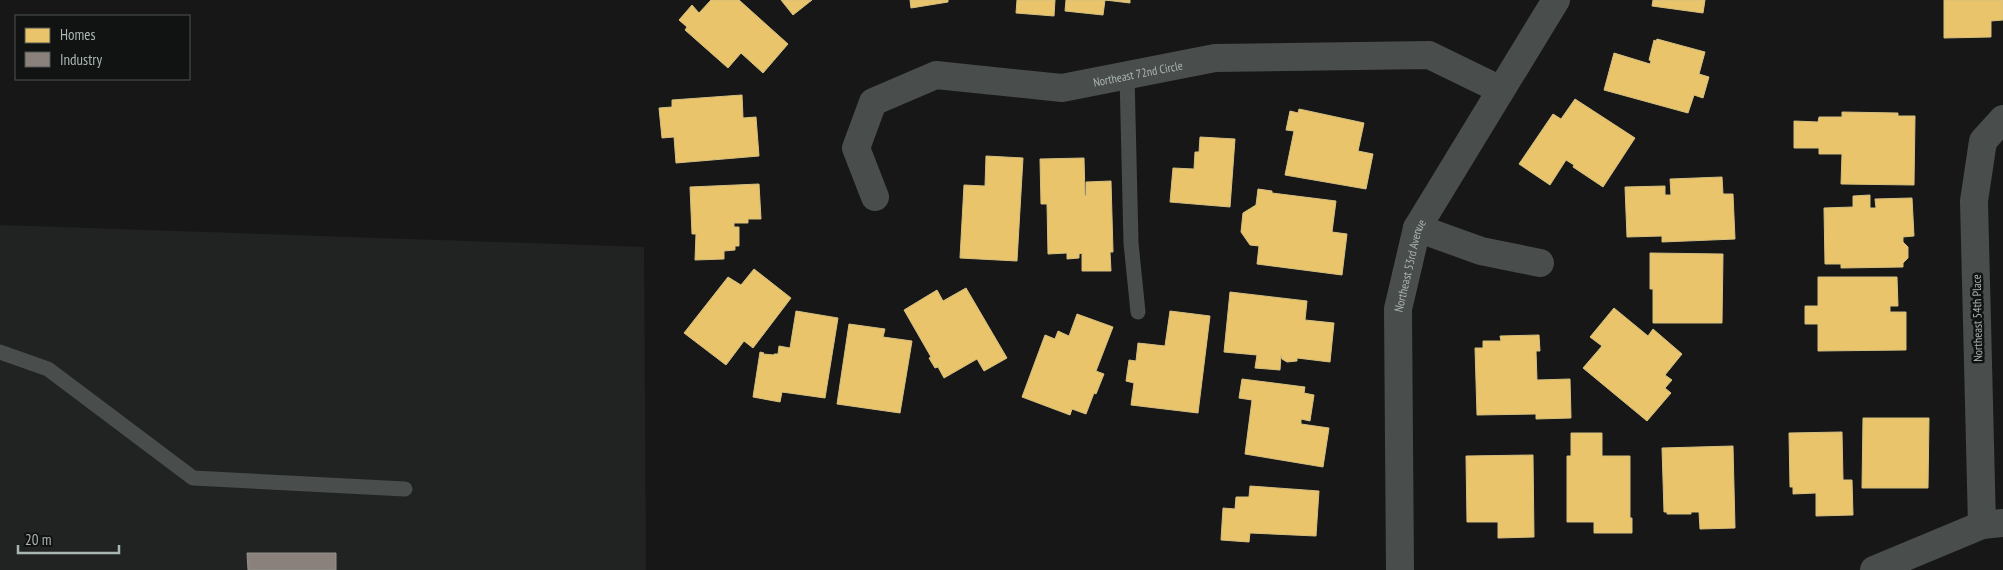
<svg xmlns="http://www.w3.org/2000/svg" width="2003" height="570" viewBox="0 0 2003 570" font-family="'PT Sans Narrow',sans-serif">
<rect width="100%" height="100%" fill="#171717"/>
<!-- built -->
<path fill="#212322" d="M0,225L644,247L646,570H0Z"/>
<!-- homes -->
<g fill="#e9c46a" stroke="#d6c080">
<path d="M711,0H739L788,44L763,73L741,53L728,68L685,30L687,27L679,20L692,5L699,13Z"/>
<path d="M781,0H812L793,15Z"/>
<path d="M910,0H948V2L911,8Z"/>
<path d="M1017,0H1055L1054,16L1016,13Z"/>
<path d="M1066,0H1130V3L1105,0L1103,15L1065,11Z"/>
<path d="M1653,0H1705L1703,13L1652,6Z"/>
<path d="M1944,0H2003V20L1991,21V37L1944,38Z"/>
<path d="M1657,39L1705,52L1699,74L1709,77L1703,98L1694,95L1688,113L1604,90L1614,53L1650,64L1651,61L1649,60L1654,40L1656,41Z"/>
<path d="M742,95L743,118L756,117L759,156L676,163L674,137L662,138L659,108L672,107V100Z"/>
<path d="M1575,99L1635,138L1603,187L1573,167L1574,165L1566,160L1550,185L1519,164L1553,114L1561,119Z"/>
<path d="M1299,109L1364,123L1358,151L1373,154L1366,189L1285,175L1294,131L1286,130L1290,111L1298,113Z"/>
<path d="M1842,112L1898,113V116H1915L1914,185L1841,184L1842,154H1819V148H1794V121L1818,122L1819,117H1842Z"/>
<path d="M1200,137L1235,139L1230,207L1170,202L1173,168L1194,169L1195,152H1199Z"/>
<path d="M986,156L1023,158L1017,261L960,258L964,185L985,186Z"/>
<path d="M1084,158L1085,196H1086V182L1111,181L1113,252H1110L1111,271H1082V253L1079,254V258L1067,259V253L1048,254L1047,204H1041L1040,159Z"/>
<path d="M1722,177L1723,194H1733L1735,239L1662,242V236L1627,237L1625,187L1665,186V195H1671L1670,179Z"/>
<path d="M759,184L761,219H748V223H734V227H739V246H735V250L724,251V259L695,260L696,234H692L690,187Z"/>
<path d="M1258,189L1272,191V193L1336,201L1332,232L1347,234L1342,275L1257,264L1259,246L1250,245L1241,232L1243,213L1256,205Z"/>
<path d="M1870,195V208H1876L1875,199L1912,198L1914,236L1903,237V242L1908,247V258L1903,263V267L1841,268V264H1825L1824,208L1853,207V196Z"/>
<path d="M1650,253L1723,254L1722,323H1653V289H1650Z"/>
<path d="M754,269L791,298L753,348L744,341L726,365L684,333L728,277L741,285Z"/>
<path d="M1818,277H1897L1898,306H1890V312H1906V350L1818,351V324H1805V306H1818Z"/>
<path d="M966,288L1007,358L984,371L977,359L944,378L938,367L935,368L929,358L931,357L904,310L937,290L943,301Z"/>
<path d="M1230,292L1307,301L1305,320L1334,323L1330,362L1297,358V361L1287,362L1282,359L1281,355L1280,370L1255,368L1257,355L1224,352Z"/>
<path d="M1614,308L1648,336L1653,329L1682,354L1665,375L1672,380L1665,388L1671,393L1647,421L1583,368L1602,346L1590,337Z"/>
<path d="M796,311L838,318L825,398L782,392L780,402L753,397L760,352L764,353L763,354L774,355V354H778L779,346L790,348Z"/>
<path d="M1170,311L1210,316L1198,413L1131,405L1134,383L1126,381L1129,360L1136,361L1138,343L1165,346Z"/>
<path d="M1077,314L1113,327L1096,371L1104,374L1096,394L1094,393L1086,414L1072,409L1070,415L1022,397L1045,335L1055,339L1058,331L1069,336Z"/>
<path d="M849,324L885,329L883,337L912,341L900,413L837,404Z"/>
<path d="M1539,335L1540,351H1536L1537,380L1570,379L1571,418L1536,419V414L1477,415L1475,348H1483V341H1501L1500,336Z"/>
<path d="M1242,379L1305,387L1304,393L1314,395L1310,421L1301,419V424L1329,428L1323,467L1245,454L1252,400L1239,398Z"/>
<path d="M1863,418H1929L1928,488H1862Z"/>
<path d="M1842,432L1843,480H1852L1853,515L1816,516V493L1793,494V487H1790L1789,433Z"/>
<path d="M1571,433H1602V456H1630V518H1632V533H1594V522H1567V456H1571Z"/>
<path d="M1733,446L1735,528L1700,529L1699,512H1691V514H1667V512H1664L1662,448Z"/>
<path d="M1533,455L1534,537L1498,538V522H1467L1466,456Z"/>
<path d="M1250,486L1319,491L1316,536L1250,533L1249,542L1221,540L1223,508L1235,509L1236,497H1249Z"/>
</g>
<!-- industry -->
<path fill="#8a817c" stroke="#94918c" d="M247,553H336V570H248Z"/>
<g fill="none" stroke-linecap="round" stroke-linejoin="round">
<!-- lane -->
<g stroke="#494d4b" stroke-width="15">
<path d="M1127,75L1131,243L1138,312"/>
<path d="M0,352L48,369L193,478L405,489"/>
</g>
<!-- street -->
<g stroke="#494d4b" stroke-width="28">
<path id="s1" d="M875,197L856,148L873,102L936,75L1062,88L1215,58L1429,55L1501,90"/>
<path d="M1417,228L1481,251L1540,263"/>
<path d="M1982,525L1974,201L1983,141L2003,119"/>
<path id="s2" d="M1400,570L1398,309L1417,228L1556,0"/>
<path d="M1874,570L1982,525L2003,523"/>
</g>
</g>
<g text-anchor="middle" dominant-baseline="central" stroke-width="5" stroke-linejoin="round" paint-order="stroke">
<!-- street labels -->
<g font-size="12" fill="#aab6b2" stroke="#111313">
<text stroke="none"><textPath href="#s1" startOffset="374">Northeast 72nd Circle</textPath></text>
<text stroke="none"><textPath href="#s2" startOffset="306">Northeast 53rd Avenue</textPath></text>
<text transform="translate(1977 318) rotate(-91)">Northeast 54th Place</text>
</g>
</g>
<!-- legend -->
<rect x="15" y="15" width="175" height="65" fill="#111313" stroke="#4e5453"/>
<rect x="25" y="28" width="25" height="15" fill="#e9c46a" stroke="#4e5453"/>
<text x="60" y="40" font-size="15" fill="#aab6b2">Homes</text>
<rect x="25" y="52" width="25" height="15" fill="#8a817c" stroke="#4e5453"/>
<text x="60" y="65" font-size="15" fill="#aab6b2">Industry</text>
<!-- scale -->
<path d="M18 545v8h101v-8" fill="none" stroke="#aab6b2" stroke-width="2.5"/>
<text x="25" y="545" font-size="15" fill="#aab6b2" stroke="#111313" stroke-width="4" paint-order="stroke">20 m</text>
</svg>
